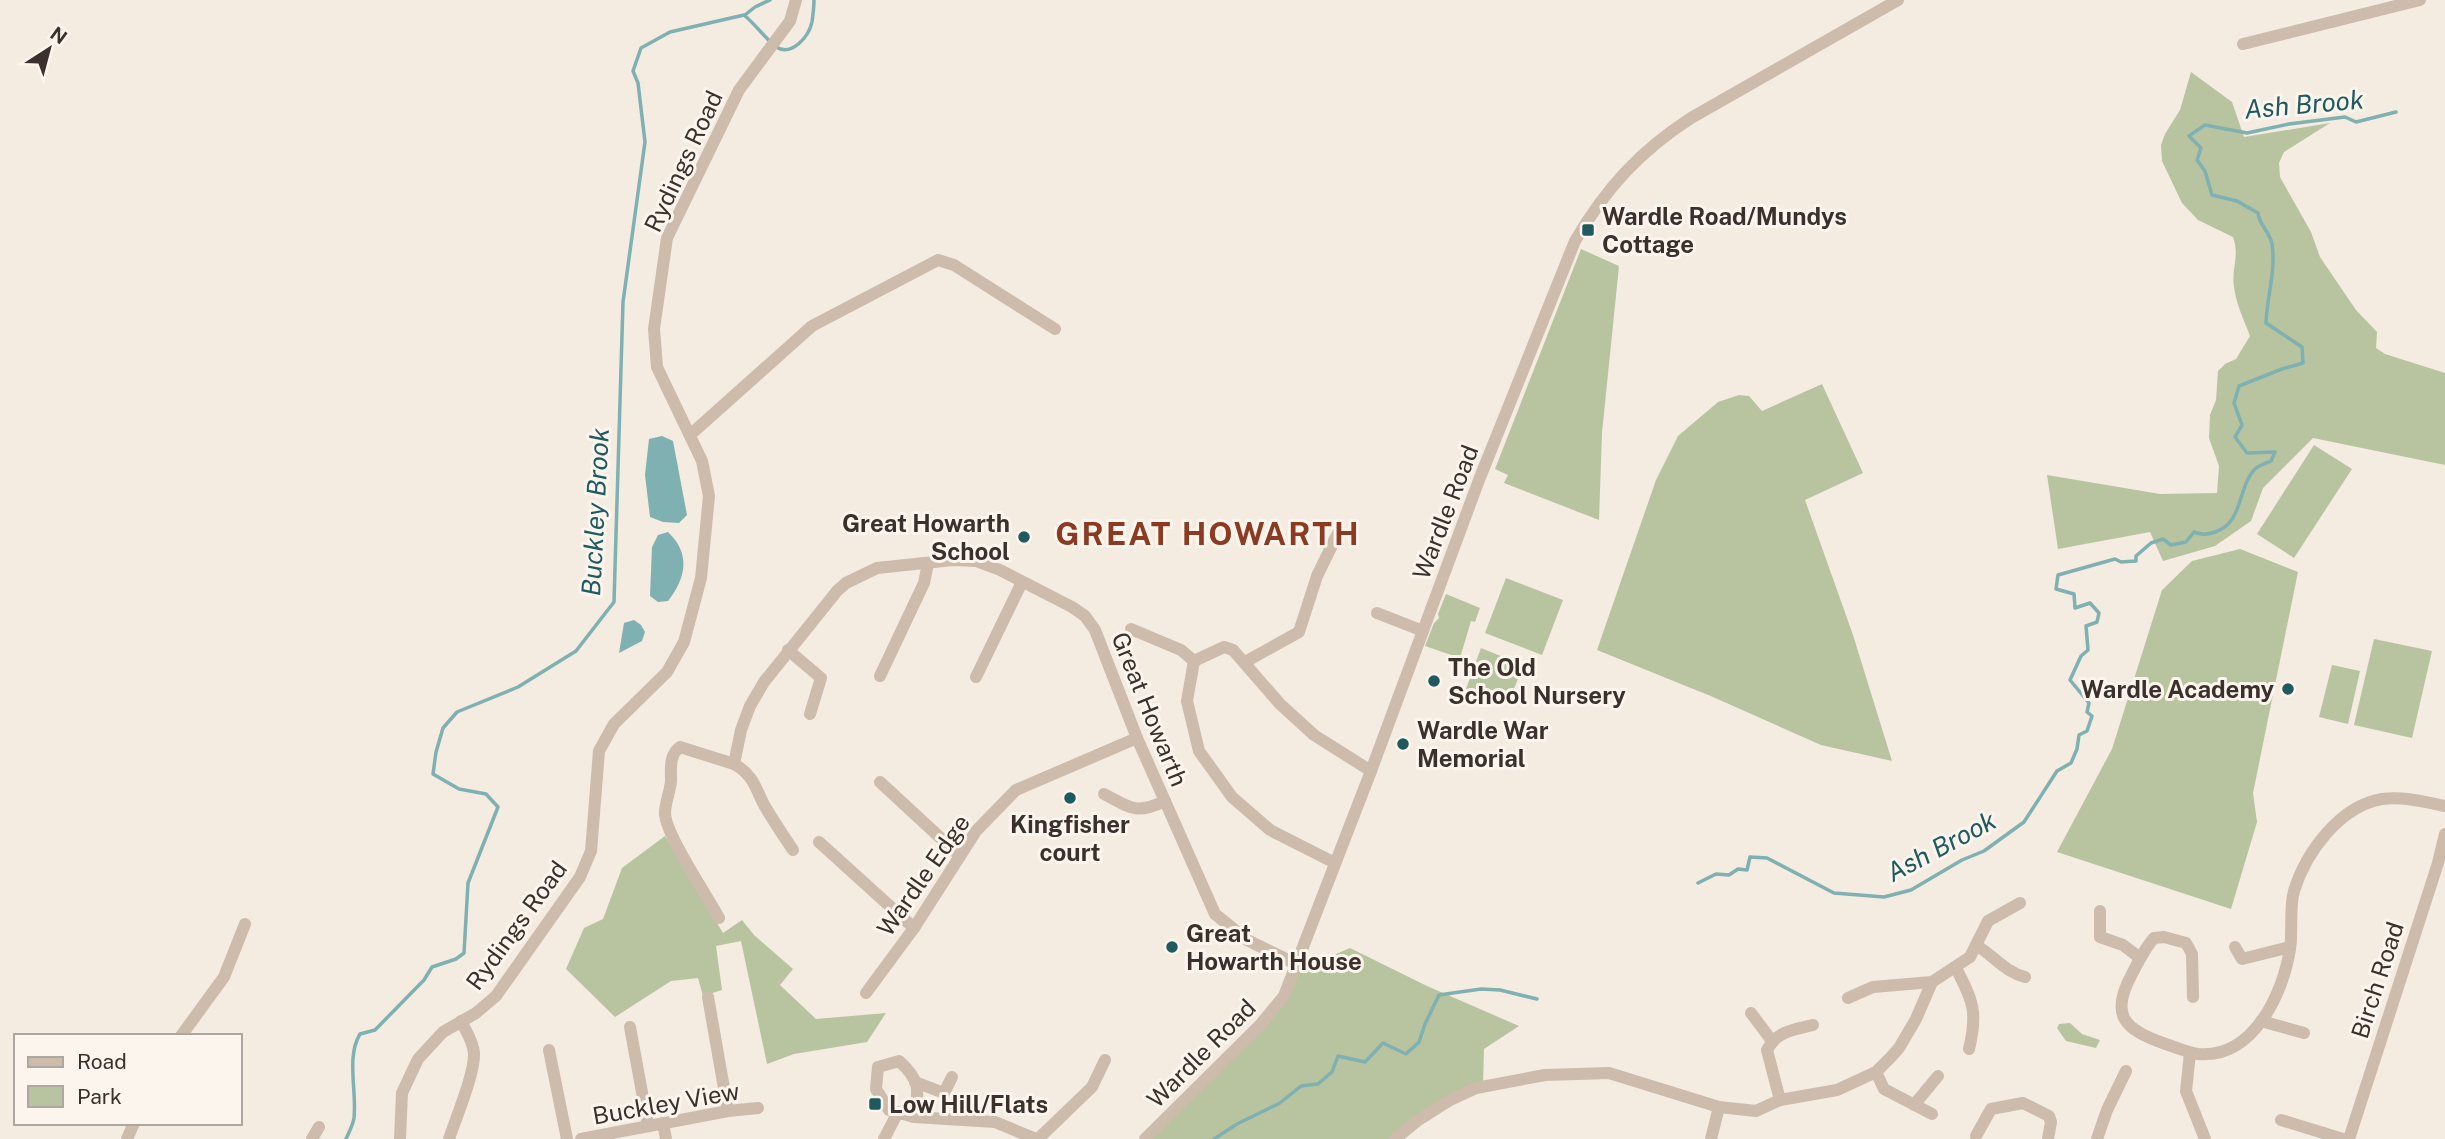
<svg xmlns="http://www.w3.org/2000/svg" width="2445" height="1139" viewBox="0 0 2445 1139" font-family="'Public Sans',sans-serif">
<rect width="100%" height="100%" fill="#f4ebe1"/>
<!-- green -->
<g fill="#b8c4a0">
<path d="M2191,72L2232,102L2244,137L2330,123L2284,152L2279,163L2280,177L2311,232L2320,257L2356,310L2377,332L2376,348L2385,354L2445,373V465L2313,438L2263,488L2251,521L2215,546L2163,561L2150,532L2058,549L2047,475L2160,494L2217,493L2219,466L2209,438L2210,415L2216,400L2218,371L2225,364L2236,359L2250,336C2244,320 2236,304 2234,287C2231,268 2240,257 2233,237L2198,220L2182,203L2162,161L2161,145L2165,134L2180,110Z"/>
<path d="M1581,249L1619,266L1602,433L1599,520L1504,483L1508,475L1495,469Z"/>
<path d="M1822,384L1863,473L1805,500L1853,635L1892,761L1821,745L1713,697L1597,650L1656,480L1678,436L1718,402L1739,395L1749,396L1762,411Z"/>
<path d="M2314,445L2352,469L2294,558L2257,534Z"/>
<path d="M2240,549L2298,572L2253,793L2257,822L2231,909L2057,852L2112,749L2162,590L2192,561Z"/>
<path d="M1506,578L1563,600L1542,655L1485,633Z"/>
<path d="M1446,594L1480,608L1475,622L1471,621L1460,658L1425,646L1434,623L1439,618L1438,614Z"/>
<path d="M2374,639L2432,651L2412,738L2354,725Z"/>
<path d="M1481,648L1523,665L1508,705L1466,689Z"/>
<path d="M2332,665L2360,671L2348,724L2319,717Z"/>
<path d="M665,836L723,933L742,920L754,935L793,969L780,985L816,1019L886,1013L867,1042L794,1054L767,1064L741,941L716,946L722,990L703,996L698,978L671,981L615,1017L566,969L584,928L603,919L622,868Z"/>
<path d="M1350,948L1427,986L1519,1026L1484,1049L1483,1084L1392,1139H1151L1263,1028L1301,964L1315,963Z"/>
<path d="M2070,1023L2082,1034L2100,1040L2096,1048L2066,1041L2057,1028L2059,1024Z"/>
</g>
<!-- water -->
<g fill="#7fb0b2">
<path d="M662,436L673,441L687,515L679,523L663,522L650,517L645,475L649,439Z"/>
<path d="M668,532C691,554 686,578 668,601L658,602L650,596L652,547L658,535Z"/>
<path d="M634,620L641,625L645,632L642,641L619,653L624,623Z"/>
</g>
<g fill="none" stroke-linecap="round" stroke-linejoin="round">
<!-- stream -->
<g stroke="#7fb0b2" stroke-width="3.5">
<path d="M745,15L755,7L770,0"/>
<path d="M1698,883L1716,874L1729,875L1738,869L1747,870L1750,857L1767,858L1834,893L1884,897L1911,890L1962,860L1984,851L2024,822L2057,771L2071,763L2077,749L2079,735L2087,731L2092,716L2087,712L2089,703L2070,680L2081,656L2088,650L2086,626L2097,622L2099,613L2090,603L2075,608L2074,594L2056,589L2058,575L2115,559L2121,562L2136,561V556L2151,543L2163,539L2171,545L2186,542L2194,532C2202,535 2207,535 2215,532C2244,523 2237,486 2256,468C2260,465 2267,463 2271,461L2275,452L2247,453L2235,437L2242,425L2234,403L2239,386L2282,369L2303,363L2302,347L2266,323C2267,295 2276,272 2272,244C2270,232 2259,225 2258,213L2237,201L2212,195L2205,171L2197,160L2201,148L2189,136L2205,125L2247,133L2289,124L2345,117L2356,122L2396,112"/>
<path d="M346,1139C349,1132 353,1125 354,1118C357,1091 346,1057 360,1034L375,1030L424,980L432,967L456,959L464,953L468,883L498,807L486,794L459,789L433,774L436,752L443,728L457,712L518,687L576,651L614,602L623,302L645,142L638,83L633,71L641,48L670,32L744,15C756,25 765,38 776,47C792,57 809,36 812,22C813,15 814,7 814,0"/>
<path d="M1214,1139L1237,1124L1280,1103L1301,1086L1318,1084L1332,1072L1338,1056L1365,1062L1383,1043L1406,1054L1419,1042L1425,1024L1439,995L1481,989L1500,990L1537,999"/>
</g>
<!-- minor -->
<g stroke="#cdbbac" stroke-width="12">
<path d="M2243,44L2420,0"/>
<path d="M690,435L812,326L938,260L954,265L1055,329"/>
<path d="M1377,613L1423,631"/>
<path d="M1131,629L1181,650L1194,661"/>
<path d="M788,650L821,678L810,714"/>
<path d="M1194,661L1187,701L1199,751L1232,797L1270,830L1335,863"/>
<path d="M1194,661L1224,647L1233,650L1280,704L1314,735L1371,771"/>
<path d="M1245,662L1299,632L1317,576L1338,533"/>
<path d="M880,676L924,583L928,563"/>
<path d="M976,677L1022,582"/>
<path d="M880,782L960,856"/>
<path d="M1104,794C1131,808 1135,815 1165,801"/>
<path d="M819,842L914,928"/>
<path d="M793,850C783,835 772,819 763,803C755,786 752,774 734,764L741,730L750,706L764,682L837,591L846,583L877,568L953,560L976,561L1000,570L1072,607L1085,616L1095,630L1137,738L1215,914L1247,940L1298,965"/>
<path d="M2100,911V937L2123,945L2140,958"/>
<path d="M719,918C708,897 665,834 665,813C665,803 670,792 671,781C671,768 669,755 680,747L734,764"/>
<path d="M1976,945L1988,921L2020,903"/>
<path d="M2235,947L2242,959L2290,947"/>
<path d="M1956,968C1973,1001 1978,1012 1969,1049"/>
<path d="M866,993L914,928L976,831L1016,790L1137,738"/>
<path d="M708,997L728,1111"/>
<path d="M2193,997L2192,954L2186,943L2164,937L2154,938C2144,949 2139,961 2132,974C2110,1014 2123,1029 2163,1043C2175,1047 2186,1052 2198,1054C2253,1059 2283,994 2290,949C2293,930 2289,908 2294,891C2306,852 2340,806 2382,799C2403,796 2425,802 2445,806"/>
<path d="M1848,998L1873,987L1932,982"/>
<path d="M1751,1013L1772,1041"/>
<path d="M2261,1021L2304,1033"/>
<path d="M630,1027L648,1125"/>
<path d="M181,1036L224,977L245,924"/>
<path d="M549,1050L567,1139"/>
<path d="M2190,1053L2186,1091L2205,1139"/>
<path d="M1876,1072L1884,1089L1932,1114"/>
<path d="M915,1082L944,1093L952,1077"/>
<path d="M1780,1100L1767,1050C1777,1031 1793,1030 1813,1025"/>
<path d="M1914,1105L1938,1076"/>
<path d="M914,1117C919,1089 921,1081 899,1061L878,1067L876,1089L889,1110L914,1117L995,1122L1036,1139"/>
<path d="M2281,1120L2343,1139"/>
<path d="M663,1123L666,1139"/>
<path d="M1976,1136L1991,1109L2023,1103L2049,1116L2051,1122L2048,1139"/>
<path d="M127,1139L134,1123"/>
<path d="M312,1139L319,1127"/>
<path d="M400,1139L402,1093L418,1059L443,1032L476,1013L496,996L580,877L591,851L599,751L614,724L667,672L684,642L701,578L709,496L702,461L657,367L654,329L667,238L739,90L790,21L796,0"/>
<path d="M449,1139C456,1118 475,1073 474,1053C473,1041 466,1031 461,1021"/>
<path d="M581,1139L728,1111L758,1108"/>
<path d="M884,1139L898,1112"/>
<path d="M1038,1139L1092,1087L1105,1060"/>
<path d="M1145,1139L1260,1025L1284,996L1371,771L1479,480L1575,241C1606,188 1640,151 1691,118L1898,0"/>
<path d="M1395,1139L1417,1121L1450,1100L1476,1088L1545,1075L1609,1073L1719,1107L1756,1111L1780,1100L1837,1090L1876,1072L1891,1057L1899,1048L1916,1019L1932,982L1970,957L1976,945C1994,956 2005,972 2025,977"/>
<path d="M1711,1139L1719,1107"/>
<path d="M2097,1139L2107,1110L2126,1071"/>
<path d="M2349,1139L2438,863L2445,834"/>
</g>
</g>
<!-- markers -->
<g fill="#1f5a5e" stroke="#fbf5ee" stroke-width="2.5">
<rect x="1581" y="223" width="14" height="14" rx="3.5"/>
<circle cx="1024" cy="537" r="7"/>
<circle cx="1434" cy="681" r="7"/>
<circle cx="2288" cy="689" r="7"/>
<circle cx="1403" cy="744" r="7"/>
<circle cx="1070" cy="798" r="7"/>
<circle cx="1172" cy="947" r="7"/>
<rect x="868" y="1097" width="14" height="14" rx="3.5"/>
</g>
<g text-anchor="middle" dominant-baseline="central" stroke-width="6" stroke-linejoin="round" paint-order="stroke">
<!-- street labels -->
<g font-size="24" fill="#3b302b" stroke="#fbf5ee">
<text transform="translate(683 161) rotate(-65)">Rydings Road</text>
<text transform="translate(1445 512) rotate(-69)">Wardle Road</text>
<text transform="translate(1150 709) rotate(68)">Great Howarth</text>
<text transform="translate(923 875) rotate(-55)">Wardle Edge</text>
<text transform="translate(516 925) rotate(-54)">Rydings Road</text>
<text transform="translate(2377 980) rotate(-72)">Birch Road</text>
<text transform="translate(1201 1053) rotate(-45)">Wardle Road</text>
<text transform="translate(666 1103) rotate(-10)">Buckley View</text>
</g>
<!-- poi labels -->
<g font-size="24" font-weight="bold" fill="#3b302b" stroke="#fbf5ee" text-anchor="start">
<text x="1602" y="216">Wardle Road/Mundys<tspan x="1602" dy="28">Cottage</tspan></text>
<text x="1010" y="523" text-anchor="end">Great Howarth<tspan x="1010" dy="28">School</tspan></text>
<text x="1448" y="667">The Old<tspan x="1448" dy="28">School Nursery</tspan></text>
<text x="2274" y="689" text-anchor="end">Wardle Academy</text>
<text x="1417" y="730">Wardle War<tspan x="1417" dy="28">Memorial</tspan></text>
<text x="1070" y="824" text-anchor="middle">Kingfisher<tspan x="1070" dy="28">court</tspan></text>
<text x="1186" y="933">Great<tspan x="1186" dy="28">Howarth House</tspan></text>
<text x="889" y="1104">Low Hill/Flats</text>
</g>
<!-- water labels -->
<g font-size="26" font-style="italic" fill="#1f5a5e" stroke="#fbf5ee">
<text transform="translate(2304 104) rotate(-5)">Ash Brook</text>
<text transform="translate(595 512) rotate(-87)">Buckley Brook</text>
<text transform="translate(1941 846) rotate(-28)">Ash Brook</text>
</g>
<!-- district labels -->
<g font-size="32" font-weight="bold" letter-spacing="2" fill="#8c3b22" stroke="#fbf5ee">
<text x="1208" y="533">GREAT HOWARTH</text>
</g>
</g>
<!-- legend -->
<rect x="14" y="1034" width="228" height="91" fill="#fbf5ee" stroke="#aea6a0" stroke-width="2"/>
<rect x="28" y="1057" width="35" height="10" fill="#cdbbac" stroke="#aea6a0" stroke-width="2"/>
<text x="77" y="1069" font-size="21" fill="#3b302b">Road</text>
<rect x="28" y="1086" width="35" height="21" fill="#b8c4a0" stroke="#aea6a0" stroke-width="2"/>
<text x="77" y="1104" font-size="21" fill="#3b302b">Park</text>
<!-- north arrow -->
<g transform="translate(49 49) rotate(36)" stroke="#fbf5ee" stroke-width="5" paint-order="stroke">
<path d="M0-5L12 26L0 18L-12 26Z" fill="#3b302b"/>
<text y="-10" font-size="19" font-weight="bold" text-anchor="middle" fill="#3b302b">N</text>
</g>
</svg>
